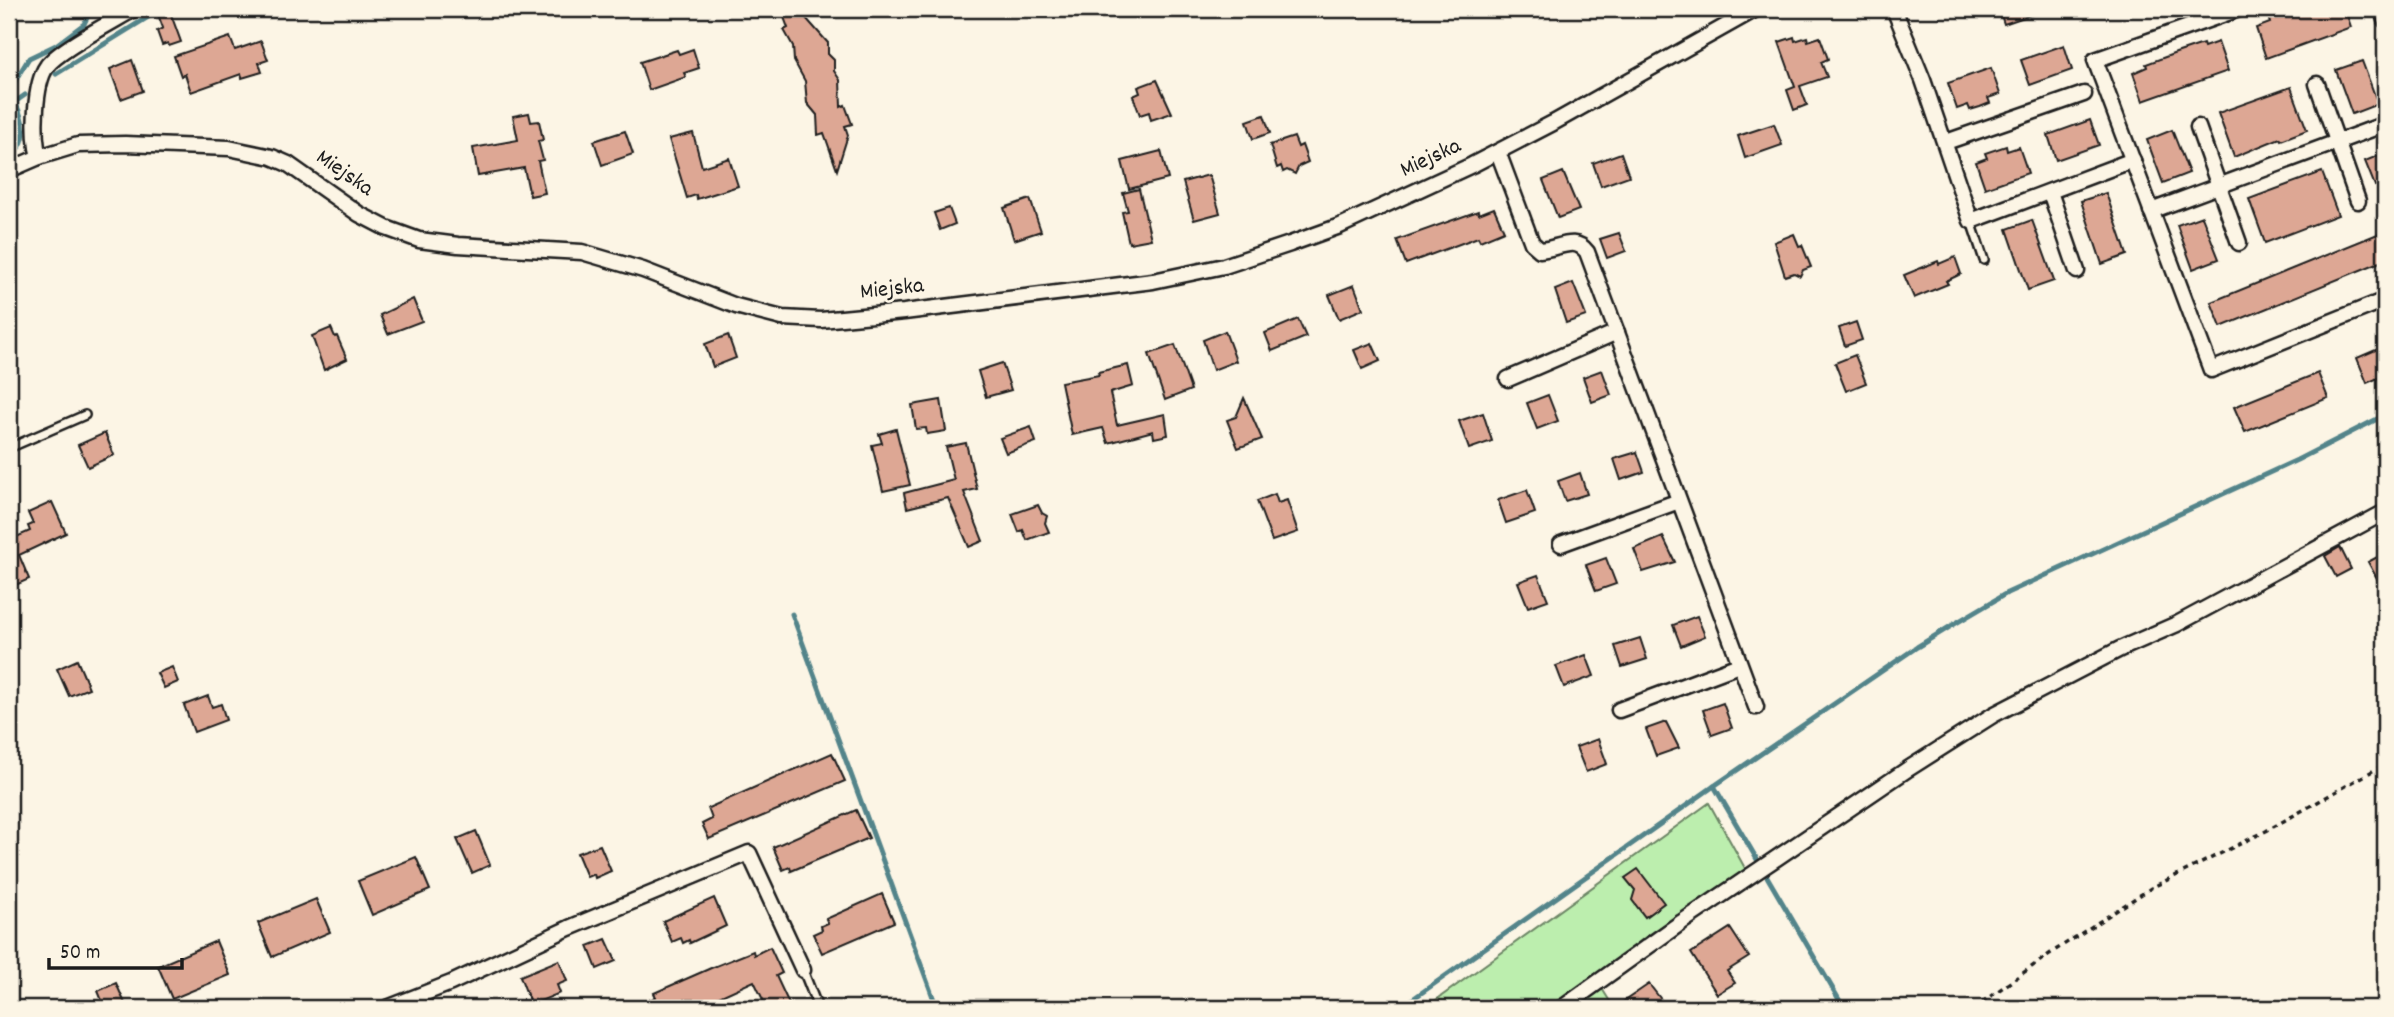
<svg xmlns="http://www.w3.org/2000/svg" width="2394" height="1017" viewBox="0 0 2394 1017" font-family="Dekko,sans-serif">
<rect width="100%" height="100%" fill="#fcf5e5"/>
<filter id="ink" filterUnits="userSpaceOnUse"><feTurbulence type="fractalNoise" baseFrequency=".0143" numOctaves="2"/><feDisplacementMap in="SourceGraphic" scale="14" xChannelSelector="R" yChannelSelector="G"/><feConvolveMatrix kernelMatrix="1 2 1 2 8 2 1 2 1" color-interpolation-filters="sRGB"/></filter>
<g filter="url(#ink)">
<!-- green -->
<g fill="#bceeae" stroke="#6c8565" stroke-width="2">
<path d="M1709,803L1746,870L1732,880L1644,938L1593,980L1553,1008H1425Z"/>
<path d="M1601,987L1614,1008H1570Z"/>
</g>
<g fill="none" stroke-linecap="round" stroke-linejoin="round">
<!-- stream -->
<g stroke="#53848a" stroke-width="5">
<path d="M56,74L161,9"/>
<path d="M15,102L11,94L16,79L29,58L56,45L84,24L91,9"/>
<path d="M9,154C32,145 23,118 15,102L25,95"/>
<path d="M792,614L937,1008"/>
<path d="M1714,786L1844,1008"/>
<path d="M1400,1008L1714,786L1917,647L1956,623L2007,593L2297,460L2385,415"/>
</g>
</g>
<!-- building -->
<g fill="#dda794" stroke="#1c1c1c" stroke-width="2">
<path d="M156,9H169L181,42L169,46L168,43L162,45L157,31L163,28Z"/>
<path d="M781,9H798L828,43V54L834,60V71L840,80L841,107L845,105L852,124L845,126L848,135L837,170L824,133L818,135L817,115L807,103L805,81L794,61L793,46L784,30L788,28Z"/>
<path d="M1999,9H2041L2042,11L2004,24Z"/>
<path d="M2299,9H2345L2351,27L2266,58L2256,28L2270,23L2269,20Z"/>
<path d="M230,37L235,50L261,41L268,60L259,63L262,72L242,78L241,74L191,92L185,74L181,76L174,56Z"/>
<path d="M1794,37L1795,41L1807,37L1808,41L1820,37L1828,59L1821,62L1827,77L1800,86L1807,105L1794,110L1787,90L1795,87L1779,42Z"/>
<path d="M2218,42L2228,71L2143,101L2133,73L2147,67L2146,64L2176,53L2203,44L2204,47Z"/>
<path d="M2064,45L2072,70L2030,85L2021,60Z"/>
<path d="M693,49L699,68L684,73L686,77L649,90L640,62L677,50L679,54Z"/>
<path d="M132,60L143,91L121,99L110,69Z"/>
<path d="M2362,61L2378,104L2352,114L2336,70Z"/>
<path d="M1991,68L2000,94L1988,98L1990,103L1980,107L1970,110L1968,105L1957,109L1948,83Z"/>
<path d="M1157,80L1172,113L1151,120L1149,112L1140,115L1133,96L1140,93L1138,87Z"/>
<path d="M2291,87L2307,130L2281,140L2280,138L2234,157L2218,113Z"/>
<path d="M529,113L531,122L539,121L543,140L538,141L543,160L538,161L545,193L530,196L524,168L478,176L473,148L518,140L513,116Z"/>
<path d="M1264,115L1270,133L1253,139L1247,121Z"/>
<path d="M2090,120L2099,145L2056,160L2048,135Z"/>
<path d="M1774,124L1782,145L1745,158L1738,136Z"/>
<path d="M2172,130L2189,173L2163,183L2147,140Z"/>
<path d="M625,131L633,154L602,165L594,141Z"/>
<path d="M693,133L702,167L729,158L738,186L697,199L696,195L687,198L669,139Z"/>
<path d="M1294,137L1298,147L1302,145L1308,162L1299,166L1295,174L1287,170L1283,172L1281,166L1277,168L1270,145Z"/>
<path d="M2006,146L2007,151L2019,147L2028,173L1985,188L1976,162L1987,158L1985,153Z"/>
<path d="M1161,151L1168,179L1129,189L1122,161Z"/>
<path d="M1621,153L1629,176L1601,186L1593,163Z"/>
<path d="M2385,153V182L2375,186L2365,161Z"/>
<path d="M1563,172L1579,210L1558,218L1543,180Z"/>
<path d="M2322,172L2338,215L2265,243L2249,199Z"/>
<path d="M1209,175L1220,213L1194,220L1183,182Z"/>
<path d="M1139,189L1151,239L1129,243L1122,212L1128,211L1123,193Z"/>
<path d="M2106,193L2127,255L2102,264L2081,201Z"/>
<path d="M1030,199L1041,231L1014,240L1004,208Z"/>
<path d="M949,208L955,224L940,230L934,213Z"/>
<path d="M1494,208L1504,231L1480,241L1478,237L1406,264L1397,240L1478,211L1479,214Z"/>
<path d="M2202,216L2219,259L2193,269L2177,225Z"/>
<path d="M2032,220L2054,281L2028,290L2007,229Z"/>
<path d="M2385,231V260L2221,327L2211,302Z"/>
<path d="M1619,233L1626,251L1607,258L1600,239Z"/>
<path d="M1794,234L1799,246L1802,245L1811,267L1803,270L1800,276L1794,273L1785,276L1774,242Z"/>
<path d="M1955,257L1961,274L1946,281L1948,284L1914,298L1904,275L1938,261L1939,264Z"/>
<path d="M1573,283L1586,316L1566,323L1555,290Z"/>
<path d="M1354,285L1363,309L1339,319L1329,295Z"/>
<path d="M413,299L422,321L388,334L380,315Z"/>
<path d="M1298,319L1306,337L1272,351L1265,333Z"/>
<path d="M1856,322L1862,340L1845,346L1839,328Z"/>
<path d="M331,328L335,337L337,336L347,359L324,370L312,336Z"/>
<path d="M1225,331L1236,361L1213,370L1203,340Z"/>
<path d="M728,335L736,358L713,367L705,344Z"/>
<path d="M1372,343L1380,361L1362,369L1354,350Z"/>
<path d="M1175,345L1191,390L1165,400L1149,354Z"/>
<path d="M2385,346V375L2367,383L2357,358Z"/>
<path d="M1855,355L1866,383L1846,391L1835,363Z"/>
<path d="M1002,363L1011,390L986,397L978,371Z"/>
<path d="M1128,365L1133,386L1110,393L1117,425L1165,414L1168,435L1154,438L1153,431L1108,443L1103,428L1072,435L1061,382L1099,375L1098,372Z"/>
<path d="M1602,370L1611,395L1592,402L1583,377Z"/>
<path d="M2318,373L2328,398L2245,432L2234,407Z"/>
<path d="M1548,395L1558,421L1537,429L1527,403Z"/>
<path d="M1244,398L1262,439L1238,448L1227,420L1236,417Z"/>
<path d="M941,400L946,431L927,434L926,428L916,429L912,405Z"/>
<path d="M1483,413L1492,441L1469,449L1459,421Z"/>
<path d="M1031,427L1036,442L1006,453L1000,438Z"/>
<path d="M896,429L910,485L883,491L872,445L882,443L879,434Z"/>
<path d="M105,433L114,455L88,467L78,445Z"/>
<path d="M966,443L977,489L964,492L983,541L969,547L948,498L907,508L904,493L954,480L946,447Z"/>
<path d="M1637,452L1644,472L1621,480L1614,459Z"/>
<path d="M1580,473L1587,494L1565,501L1558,481Z"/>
<path d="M1527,490L1535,513L1506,523L1498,500Z"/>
<path d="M1275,494L1278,503L1287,500L1298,532L1272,541L1257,501Z"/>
<path d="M52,502L66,533L19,555L29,579L9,588V532L12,539L30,531L28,526L33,524L28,513Z"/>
<path d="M1038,505L1042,513L1047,516L1045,523L1049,532L1027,540L1023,530L1019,532L1012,514Z"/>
<path d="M1663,537L1675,562L1643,572L1634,549Z"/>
<path d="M2340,547L2351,569L2336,577L2325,556Z"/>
<path d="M2385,553V593L2368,562Z"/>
<path d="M1606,558L1616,584L1596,591L1586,565Z"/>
<path d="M1538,575L1548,600L1528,607L1518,582Z"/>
<path d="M1697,616L1705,636L1681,646L1673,625Z"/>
<path d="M1640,638L1647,659L1622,667L1615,646Z"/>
<path d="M1586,655L1594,676L1564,687L1556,666Z"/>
<path d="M77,660L89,688L69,696L57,669Z"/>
<path d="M172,667L178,682L164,688L157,673Z"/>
<path d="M208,696L212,707L221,704L226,720L194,732L184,705Z"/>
<path d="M1723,703L1732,728L1712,735L1703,710Z"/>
<path d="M1666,722L1679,748L1656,756L1646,729Z"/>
<path d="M1598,739L1607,764L1586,772L1576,747Z"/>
<path d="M832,753L845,781L709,839L702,824L712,819L708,808Z"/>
<path d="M856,810L869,838L791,871L790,867L783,870L773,847Z"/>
<path d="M476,831L490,865L472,873L457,839Z"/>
<path d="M600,845L611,871L595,878L594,874L587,877L577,853Z"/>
<path d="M416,857L430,890L372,915L358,881Z"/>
<path d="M1638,869L1664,903L1645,917L1632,900L1635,890L1625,878Z"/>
<path d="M882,894L894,922L822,953L813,934L822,930L821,926L828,923L826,919Z"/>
<path d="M714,898L726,926L690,943L689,940L683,943L681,938L672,942L663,921Z"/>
<path d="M316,899L330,932L272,957L258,923Z"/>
<path d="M1730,928L1749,957L1727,971L1735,983L1717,994L1691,953Z"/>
<path d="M606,939L616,961L597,969L588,946Z"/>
<path d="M216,941L230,975L172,999L158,966Z"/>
<path d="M770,947L782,973L776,976L791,1008H767L754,981L695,1008H631L656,997L654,993L711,968L753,951L754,955Z"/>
<path d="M559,960L567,981L557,985L560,993L531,1005L520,976Z"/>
<path d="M116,983L127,1008H105L98,991Z"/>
<path d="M1649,984L1663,1002L1654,1008H1614Z"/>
</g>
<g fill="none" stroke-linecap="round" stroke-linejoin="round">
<defs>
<g id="lane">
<path d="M1971,221L1984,260"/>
<path d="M9,448L85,415"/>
<path d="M803,970L818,1008"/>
</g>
<g id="street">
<path d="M1894,9L1923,80L1971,221L2133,160"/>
<path d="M2239,9L2095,60L2211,370L2385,300"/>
<path d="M2382,9L2385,20"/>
<path d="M2317,84L2358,201"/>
<path d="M2198,127L2239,243"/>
<path d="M1946,142L2084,94"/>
<path d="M1498,152L1532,243L1540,250C1558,249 1575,235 1587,252L1756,707"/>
<path d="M39,157C33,136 34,84 47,66C58,50 116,20 134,9"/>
<path d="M9,170L39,157L78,145L125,144L229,148L272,157L288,164L359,214L386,228L419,240L458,245L582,252L643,270L736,306L782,318L821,320L904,312L1153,281L1224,266L1290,244L1340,226L1472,165L1553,123L1756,9"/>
<path d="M2050,192L2077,271"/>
<path d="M2151,211L2380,126"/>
<path d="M1508,379L1617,332"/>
<path d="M1561,544L1679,501"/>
<path d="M1619,710L1739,665"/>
<path d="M387,1008L451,983L569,928L749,853L803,970"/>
<path d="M1562,1008L1682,922L1908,769L1993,715L2120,649L2177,624L2385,512"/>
</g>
</defs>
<!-- lane casing -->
<use href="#lane" stroke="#1c1c1c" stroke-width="12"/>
<!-- street casing -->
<use href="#street" stroke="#1c1c1c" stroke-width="19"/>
<!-- path -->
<path stroke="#1c1c1c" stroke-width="3.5" stroke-dasharray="5 5" stroke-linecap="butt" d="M1974,1008L2051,953L2151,888L2266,831L2385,764"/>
<!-- lane -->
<use href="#lane" stroke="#fcf5e5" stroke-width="7"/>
<!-- street -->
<use href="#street" stroke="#fcf5e5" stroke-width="14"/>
</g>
</g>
<g text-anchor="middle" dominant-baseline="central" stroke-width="5" stroke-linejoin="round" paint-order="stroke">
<!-- street labels -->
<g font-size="23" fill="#1c1c1c" stroke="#fcf5e5">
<text transform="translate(1431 159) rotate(-25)">Miejska</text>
<text transform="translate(344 174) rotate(35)">Miejska</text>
<text transform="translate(892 290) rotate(-6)">Miejska</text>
</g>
</g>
<!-- margin -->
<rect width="2394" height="1017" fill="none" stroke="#fcf5e5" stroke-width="35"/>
<rect x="18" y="18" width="2359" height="982" fill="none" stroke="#1c1c1c" stroke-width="2.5" filter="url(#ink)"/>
<!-- scale -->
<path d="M49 958v10h133v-10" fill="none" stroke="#1c1c1c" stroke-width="3.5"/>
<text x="60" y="958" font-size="21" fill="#1c1c1c" stroke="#fcf5e5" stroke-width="5" paint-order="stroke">50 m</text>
</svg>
